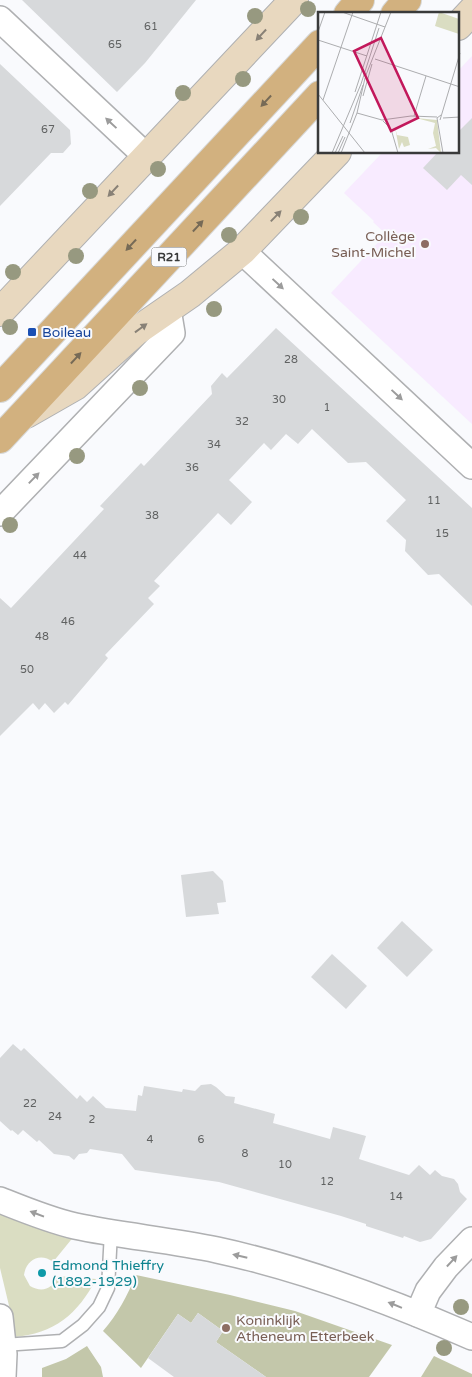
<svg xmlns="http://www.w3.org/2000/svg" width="472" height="1377" viewBox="0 0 472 1377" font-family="'Varela Round',sans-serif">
<rect width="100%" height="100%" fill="#f9fafd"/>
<!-- education -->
<path fill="#f8ebff" d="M472,56V424L331,293L386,234L373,222L374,221L344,193L382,153L458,152V71Z"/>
<!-- green -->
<path fill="#daddc2" d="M0,1211L75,1235L53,1262C40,1252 26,1260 24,1275L30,1286C42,1293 53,1289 57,1276L96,1279C78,1314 54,1334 14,1337L11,1314L0,1268Z"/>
<!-- forest -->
<g fill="#c3c7aa">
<path d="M136,1275L230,1295L295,1311L392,1345L369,1377H266L216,1342L223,1331L198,1313L191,1323L178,1314L141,1368L103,1331C118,1314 127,1296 136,1275Z"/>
<path d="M87,1346L101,1367L103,1377H42V1368L66,1359Z"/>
<path d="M434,1356L472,1374V1377H421Z"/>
</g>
<!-- building -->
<g fill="#d7d9db">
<path d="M22,0H196L145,63L117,92Z"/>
<path d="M0,64L70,130L71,144L63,153H51L0,206Z"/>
<path d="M472,118V185L461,175L447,190L423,168L438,152H458V132Z"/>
<path d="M276,328L472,508V606L439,574L428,575L405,551L406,540L386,521L406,500L366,462L348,463L312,429L298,444L286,434L271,450L264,443L229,480L252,502L231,525L218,513L154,581L160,586L148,598L154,604L105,655L108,658L68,705L65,702L54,713L45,703L39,710L33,703L0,736V598L11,608L104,509L100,506L141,463L144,466L212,394L211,386L222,373L227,378Z"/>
<path d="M213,871L223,881L226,902L217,903L219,914L186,917L181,875Z"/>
<path d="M402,921L433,950L407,977L377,948Z"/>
<path d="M332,954L367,986L346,1009L311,977Z"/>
<path d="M13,1044L21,1051L24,1048L77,1099L80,1095L87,1102L93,1096L106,1108L136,1111L138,1095L142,1096L144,1086L182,1092L183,1089L195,1091L201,1085L211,1084L216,1087L226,1096L235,1097L234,1103L275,1114L273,1123L330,1139L333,1127L366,1136L359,1159L409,1175L419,1165L430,1175L435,1170L442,1176L454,1179L458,1184L460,1192L467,1199L431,1239L420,1242L404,1236L403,1238L366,1226V1224L341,1216L219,1182L135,1170L122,1154L90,1149L87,1153L79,1154L74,1160L69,1156L54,1154L39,1140L37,1142L23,1130L18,1135L12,1130L11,1131L0,1121V1058Z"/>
<path d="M198,1313L223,1331L216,1342L266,1377H174L148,1358L178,1314L191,1323Z"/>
</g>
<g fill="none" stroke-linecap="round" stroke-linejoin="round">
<defs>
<path id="lane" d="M3,1345L62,1341L83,1325L99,1307L108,1288L111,1232"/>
<g id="street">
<path d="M0,19L146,156"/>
<path d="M242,251L472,466"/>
<path d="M0,513L172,333L168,309"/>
<path d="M0,1200C25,1210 49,1220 75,1226C122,1236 170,1240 217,1250C305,1269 390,1301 472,1337"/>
<path d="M418,1314L428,1291L446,1267L472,1240"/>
<path d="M0,1317L4,1354L3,1377"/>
</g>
<g id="secondary">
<path d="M458,26L472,11"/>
<path d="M0,312L294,0"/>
<path d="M26,414L75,386L135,332L190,294L242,251L337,152"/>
</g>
<g id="primary">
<path d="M348,14L360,0"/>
<path d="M395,14L407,0"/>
<path d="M0,388L320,44"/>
<path d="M0,439L320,95"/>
</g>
</defs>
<!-- lane casing -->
<use href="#lane" stroke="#afb0b2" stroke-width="15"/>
<!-- street casing -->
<use href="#street" stroke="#afb0b2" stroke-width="28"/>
<!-- secondary casing -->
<use href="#secondary" stroke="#afb0b2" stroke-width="30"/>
<!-- primary casing -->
<use href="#primary" stroke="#d7d8d8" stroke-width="30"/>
<!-- lane -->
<use href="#lane" stroke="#fff" stroke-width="12"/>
<!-- street -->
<use href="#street" stroke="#fff" stroke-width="25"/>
<!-- secondary -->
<use href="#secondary" stroke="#e8d8bf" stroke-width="28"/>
<!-- primary -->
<use href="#primary" stroke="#d2b17f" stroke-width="28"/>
</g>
<!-- trees -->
<g fill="#979980">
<circle cx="308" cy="9" r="8"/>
<circle cx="255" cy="16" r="8"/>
<circle cx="243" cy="79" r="8"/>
<circle cx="183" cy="93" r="8"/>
<circle cx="158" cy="169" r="8"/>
<circle cx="90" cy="191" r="8"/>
<circle cx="301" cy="217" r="8"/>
<circle cx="229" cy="235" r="8"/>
<circle cx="76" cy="256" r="8"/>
<circle cx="13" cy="272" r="8"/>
<circle cx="214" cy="309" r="8"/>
<circle cx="10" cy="327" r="8"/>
<circle cx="140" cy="388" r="8"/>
<circle cx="77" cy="456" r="8"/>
<circle cx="10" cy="525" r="8"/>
<circle cx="461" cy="1307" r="8"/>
<circle cx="444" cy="1348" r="8"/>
</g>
<!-- one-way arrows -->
<defs><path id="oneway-solid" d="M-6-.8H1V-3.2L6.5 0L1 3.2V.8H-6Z" transform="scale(1.25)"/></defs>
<g fill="#888176">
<use href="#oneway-solid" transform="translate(261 35) rotate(133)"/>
<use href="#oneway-solid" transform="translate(113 191) rotate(133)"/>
<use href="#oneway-solid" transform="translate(276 216) rotate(-46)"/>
<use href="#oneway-solid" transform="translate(141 328) rotate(-36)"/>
</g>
<g fill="#766a56">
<use href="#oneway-solid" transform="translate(266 101) rotate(133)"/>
<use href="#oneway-solid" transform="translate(198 226) rotate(-47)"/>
<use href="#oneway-solid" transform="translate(131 245) rotate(133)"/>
<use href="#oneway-solid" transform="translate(76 358) rotate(-47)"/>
</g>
<g fill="#9c9c9c">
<use href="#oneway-solid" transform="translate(111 123) rotate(-137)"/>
<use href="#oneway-solid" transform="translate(278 284) rotate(43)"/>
<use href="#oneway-solid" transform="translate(397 395) rotate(43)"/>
<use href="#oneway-solid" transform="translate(34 478) rotate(-46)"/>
<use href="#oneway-solid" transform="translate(37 1214) rotate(-159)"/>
<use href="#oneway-solid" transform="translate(240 1256) rotate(-167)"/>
<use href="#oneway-solid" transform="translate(452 1261) rotate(-47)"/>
<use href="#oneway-solid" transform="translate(395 1305) rotate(-158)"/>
</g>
<!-- markers -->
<g fill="#8d6e63" stroke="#f9fafd" stroke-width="2">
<circle cx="425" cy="244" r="5"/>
<circle cx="226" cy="1328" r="5"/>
</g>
<rect fill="#1a4fb4" stroke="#f9fafd" stroke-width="2" x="27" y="327" width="10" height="10" rx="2.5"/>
<circle fill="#0f9aa8" stroke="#f9fafd" stroke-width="2" cx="42" cy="1273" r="5"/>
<g text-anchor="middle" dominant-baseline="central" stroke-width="4" stroke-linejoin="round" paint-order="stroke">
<!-- number labels -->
<g font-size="11" fill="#606262">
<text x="151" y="26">61</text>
<text x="115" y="44">65</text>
<text x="48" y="129">67</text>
<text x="291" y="359">28</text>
<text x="279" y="399">30</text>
<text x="327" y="407">1</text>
<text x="242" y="421">32</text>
<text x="214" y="444">34</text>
<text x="192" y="467">36</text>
<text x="434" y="500">11</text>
<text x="152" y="515">38</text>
<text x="442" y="533">15</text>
<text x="80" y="555">44</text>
<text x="68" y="621">46</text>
<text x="42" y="636">48</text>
<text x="27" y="669">50</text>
<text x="30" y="1103">22</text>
<text x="55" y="1116">24</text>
<text x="92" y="1119">2</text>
<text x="150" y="1139">4</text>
<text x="201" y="1139">6</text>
<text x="245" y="1153">8</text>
<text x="285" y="1164">10</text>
<text x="327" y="1181">12</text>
<text x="396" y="1196">14</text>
</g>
<!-- shield labels -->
<rect fill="#f9fafd" stroke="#737474" stroke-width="1" x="151.5" y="247.5" width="35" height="19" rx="4"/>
<g font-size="12" font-weight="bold" fill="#393a3a">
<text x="169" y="257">R21</text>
</g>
<!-- education labels -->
<g font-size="14" fill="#785e54" stroke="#f9fafd" text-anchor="end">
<text x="415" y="236">Collège<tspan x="415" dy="16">Saint-Michel</tspan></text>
<text x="236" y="1320" text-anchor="start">Koninklijk<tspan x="236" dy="16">Atheneum Etterbeek</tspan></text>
</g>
<!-- transit labels -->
<g font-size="14" fill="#164399" stroke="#f9fafd" text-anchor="start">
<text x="42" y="332">Boileau</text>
</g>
<!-- culture labels -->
<g font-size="14" fill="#0d838f" stroke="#f9fafd" text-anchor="start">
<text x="52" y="1265">Edmond Thieffry<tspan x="52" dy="16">(1892-1929)</tspan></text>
</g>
</g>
<!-- overview -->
<g transform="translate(318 12)">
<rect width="141" height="141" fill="#f9fafd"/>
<path d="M121,0L141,7V22L117,14ZM98,106L119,108L123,141L118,136L110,137L118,134L115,121L117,111ZM77,115L79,123L90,125L92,133L86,135L84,130L81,137Z" fill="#daddc2"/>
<path fill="none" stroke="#acadaf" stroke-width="1" d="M24,0L67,15M0,20L7,0M0,28L49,44M57,47L142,75M48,63L73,0M37,80L63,0M0,82L47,141M45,84L54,52M5,88L35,0M39,101L64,108L93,104L119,105M123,103L119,106L125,141M96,104L108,64M125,106L142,105M122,108L142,41M65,109L73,117L80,141M32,111L45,73M14,141L43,72L61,16M17,141L25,124M20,141L27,125M23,141L39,101L47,66"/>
<path fill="#c2185b" fill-opacity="0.15" stroke="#c2185b" stroke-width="2.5" d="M63,26L100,106L73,119L36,39Z"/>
<rect width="141" height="141" fill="none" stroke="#393a3a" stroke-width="2.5"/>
</g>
</svg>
